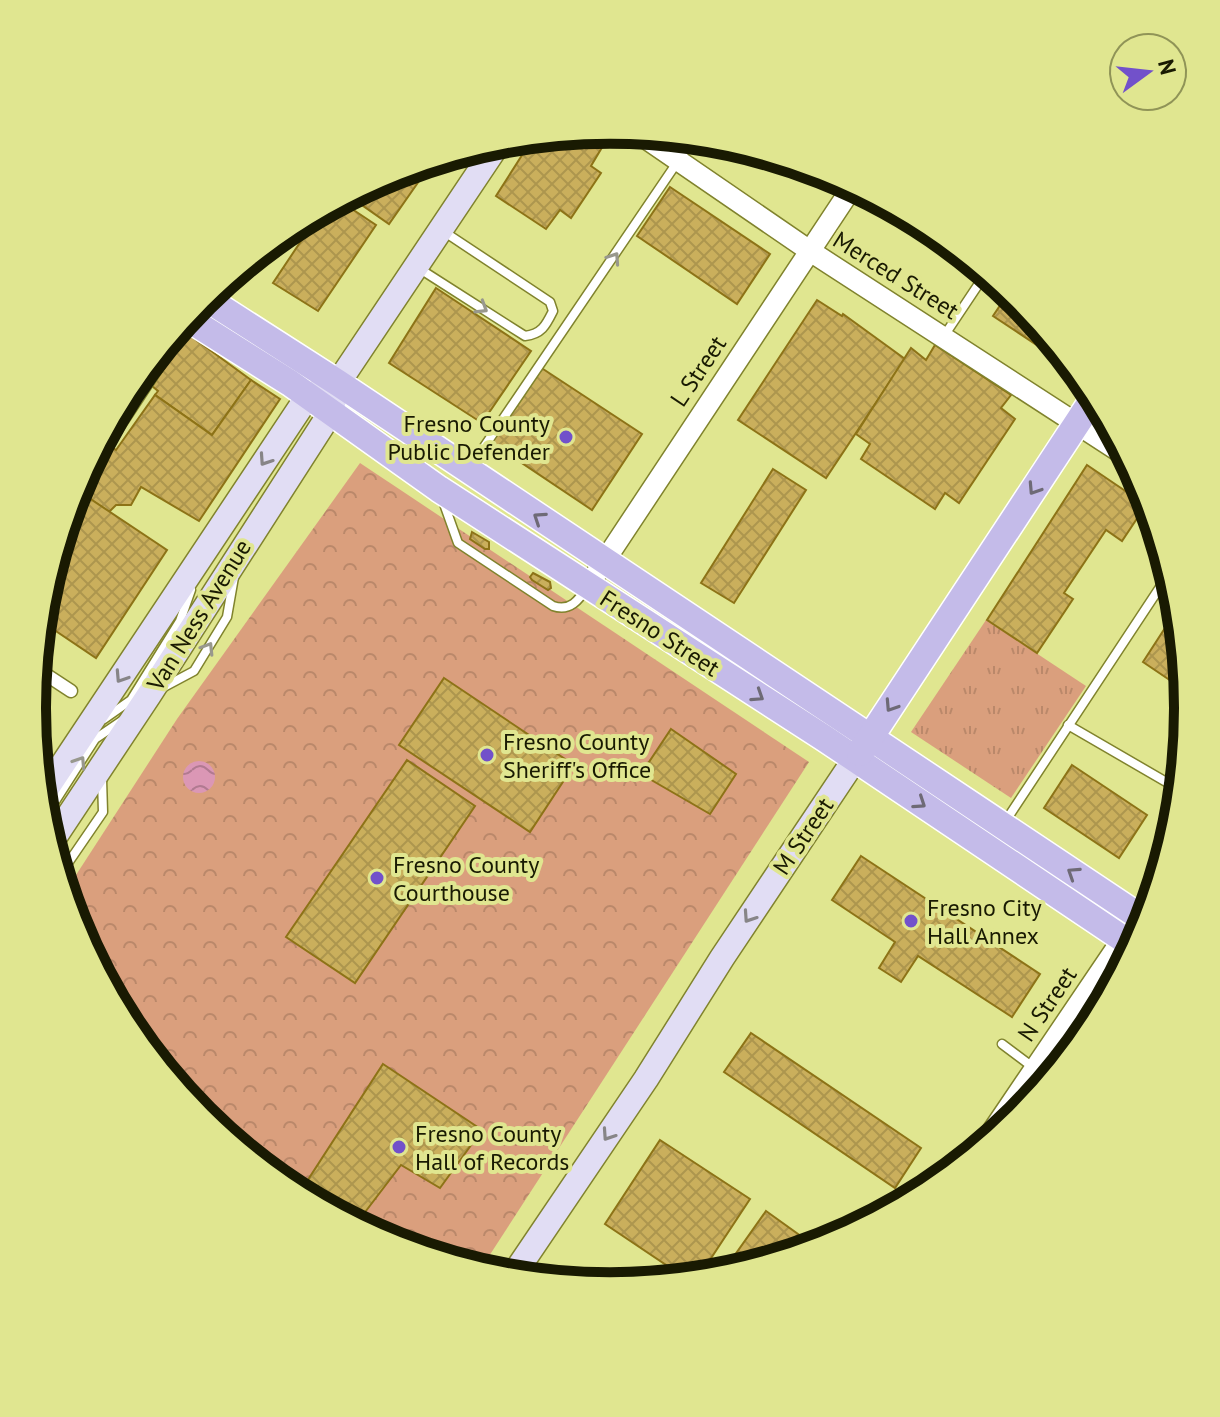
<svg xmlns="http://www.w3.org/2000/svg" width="1220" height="1417" viewBox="0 0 1220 1417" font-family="'PT Sans',sans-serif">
<defs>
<pattern id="grass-tufts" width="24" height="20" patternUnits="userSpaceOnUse" patternTransform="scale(2)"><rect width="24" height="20" fill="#da9f7d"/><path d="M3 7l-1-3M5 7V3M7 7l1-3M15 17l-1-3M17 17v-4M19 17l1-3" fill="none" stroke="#ba886a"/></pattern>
<pattern id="park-crowns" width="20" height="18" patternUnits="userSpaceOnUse" patternTransform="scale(2)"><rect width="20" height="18" fill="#da9f7d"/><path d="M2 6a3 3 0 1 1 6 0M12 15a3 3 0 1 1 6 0" fill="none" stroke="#ba886a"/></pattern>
<pattern id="water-waves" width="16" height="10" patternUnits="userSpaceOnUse" patternTransform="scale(2)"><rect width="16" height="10" fill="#db97b5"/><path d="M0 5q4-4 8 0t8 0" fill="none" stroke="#b17a91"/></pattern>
<pattern id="building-cross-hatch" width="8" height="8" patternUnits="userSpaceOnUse" patternTransform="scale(2)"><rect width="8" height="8" fill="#caaf5c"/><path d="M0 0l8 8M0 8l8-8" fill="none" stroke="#ad964e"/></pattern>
</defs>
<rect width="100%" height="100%" fill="#e0e690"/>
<!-- grass -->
<path fill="url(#grass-tufts)" d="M986,620L1086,686L1011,798L911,732Z"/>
<!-- park -->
<path fill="url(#park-crowns)" d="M360,463L809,762L480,1270L388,1242L289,1189L201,1117L129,1029L76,929L65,892L177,719Z"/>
<!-- water -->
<circle fill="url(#water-waves)" cx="199" cy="777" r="16"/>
<!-- building -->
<g fill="url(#building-cross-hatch)" stroke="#8d7317" stroke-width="2">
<path d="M597,132L607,139L591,166L601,173L571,218L560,210L546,229L496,196L533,138Z"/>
<path d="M722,142H723L765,154L758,165Z"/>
<path d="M433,161L389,224L349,196L389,174Z"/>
<path d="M670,187L770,254L737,304L637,236Z"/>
<path d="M340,201L376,225L318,311L273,283L321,211Z"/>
<path d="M436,288L531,351L482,423L389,363Z"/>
<path d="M1009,292L1019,300L1069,362L1067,365L993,316Z"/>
<path d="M817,300L842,316L843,314L905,359L826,478L738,420Z"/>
<path d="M188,334L251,380L212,435L155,395L158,391L152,386Z"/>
<path d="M935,345L1011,395L1001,408L1015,419L959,503L945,493L935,509L861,459L870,444L856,434L911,348L926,360Z"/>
<path d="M540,367L642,434L592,510L489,441Z"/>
<path d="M251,380L280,399L199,521L141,487L131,505H116L109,512L83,494L113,448L116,450L155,395L212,435Z"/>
<path d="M1087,465L1146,505L1122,541L1106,530L1064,593L1073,599L1037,653L987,620Z"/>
<path d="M773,469L806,490L734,603L701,583Z"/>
<path d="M83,494L167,550L96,658L41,621L43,595L69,512Z"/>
<path d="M472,532L489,542V549H485L470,539Z"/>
<path d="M533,573L550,582L551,588L548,590L532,580L530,577Z"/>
<path d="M1178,608L1186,691L1143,662Z"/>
<path d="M444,678L574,765L530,832L399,745Z"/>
<path d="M34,689L48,698L33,720L32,708Z"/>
<path d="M671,729L736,774L710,814L641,774Z"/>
<path d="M407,760L475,806L355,983L286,937Z"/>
<path d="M1072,765L1147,815L1119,858L1044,808Z"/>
<path d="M861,856L1040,974L1012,1017L918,956L901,982L879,968L895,942L832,900Z"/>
<path d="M751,1033L921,1148L895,1188L724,1072Z"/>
<path d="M383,1064L482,1130L440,1188L401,1165L356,1224L302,1189Z"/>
<path d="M660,1140L750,1199L698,1278L687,1279L605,1224Z"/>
<path d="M766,1211L816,1247L720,1276Z"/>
<path d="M567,1268L594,1285L559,1281Z"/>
</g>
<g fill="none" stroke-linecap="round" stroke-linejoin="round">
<defs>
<g id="service">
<path d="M420,269L525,336C542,334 546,325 553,311L550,302L443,231"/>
<path d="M944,336L986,273"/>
<path d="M471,466L693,139"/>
<path d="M72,500L188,324"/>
<path d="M443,501L458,543L553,606C570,612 579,600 587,587"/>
<path d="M164,687L194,671L227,617L234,577"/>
<path d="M104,719L131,700L180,621L191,590"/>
<path d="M1068,725L1180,790"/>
<path d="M1005,822L1170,572"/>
<path d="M46,831L52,806L95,739L123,720"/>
<path d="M58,869L66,866L103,812L102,779"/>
<path d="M1002,1044L1034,1068"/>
</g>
<path id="pedestrian" d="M36,668L71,691"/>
<g id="tertiary">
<path d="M638,133L810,251L1128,457"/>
<path d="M588,586L853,186"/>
<path d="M981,1148L1157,888"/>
</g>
<g id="secondary">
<path d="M41,797L308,396L325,388"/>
<path d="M50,844L149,695L331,412L338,383L500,141"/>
<path d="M512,1277L646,1079L722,958L855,759"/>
</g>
<g id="primary">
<path d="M204,297L338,383L1146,921"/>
<path d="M187,318L290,383L439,489L824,738L1135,947"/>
<path d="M860,753L1095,396"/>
</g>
</defs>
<!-- service casing -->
<use href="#service" stroke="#80832d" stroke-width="11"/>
<!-- pedestrian casing -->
<use href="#pedestrian" stroke="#80832d" stroke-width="15"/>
<!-- tertiary casing -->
<use href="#tertiary" stroke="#80832d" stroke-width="23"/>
<!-- secondary casing -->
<use href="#secondary" stroke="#80832d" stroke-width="27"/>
<!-- primary casing -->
<use href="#primary" stroke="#fff" stroke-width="29"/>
<!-- service -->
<use href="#service" stroke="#fff" stroke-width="8"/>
<!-- pedestrian -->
<use href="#pedestrian" stroke="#fff" stroke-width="12"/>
<!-- tertiary -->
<use href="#tertiary" stroke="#fff" stroke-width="20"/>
<!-- secondary -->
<use href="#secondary" stroke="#e1ddf4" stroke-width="24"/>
<!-- primary -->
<use href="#primary" stroke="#c4bbe9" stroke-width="26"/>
</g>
<!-- one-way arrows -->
<defs><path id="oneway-chevron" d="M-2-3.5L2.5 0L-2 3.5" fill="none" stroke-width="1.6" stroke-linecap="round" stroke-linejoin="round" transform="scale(2)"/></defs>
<g stroke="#98988d">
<use href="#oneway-chevron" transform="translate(614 258) rotate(-56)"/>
<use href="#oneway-chevron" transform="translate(482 308) rotate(32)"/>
<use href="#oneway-chevron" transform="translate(208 648) rotate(-58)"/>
<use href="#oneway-chevron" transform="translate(80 762) rotate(-57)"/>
</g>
<g stroke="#878587">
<use href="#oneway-chevron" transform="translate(265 460) rotate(124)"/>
<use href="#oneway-chevron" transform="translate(121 677) rotate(123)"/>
<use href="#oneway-chevron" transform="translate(749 917) rotate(124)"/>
<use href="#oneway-chevron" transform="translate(608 1135) rotate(124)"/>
</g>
<g stroke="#6e6a76">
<use href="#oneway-chevron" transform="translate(1034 489) rotate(123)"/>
<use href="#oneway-chevron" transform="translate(539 518) rotate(-146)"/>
<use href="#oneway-chevron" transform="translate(758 696) rotate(33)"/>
<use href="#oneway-chevron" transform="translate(891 706) rotate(123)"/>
<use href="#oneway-chevron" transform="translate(920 803) rotate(34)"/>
<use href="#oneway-chevron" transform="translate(1073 873) rotate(-147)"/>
</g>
<!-- markers -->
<g fill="#7251ca" stroke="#e0e690" stroke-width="3">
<circle cx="566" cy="437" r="8"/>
<circle cx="487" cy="755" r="8"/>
<circle cx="377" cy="878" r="8"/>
<circle cx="911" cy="921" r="8"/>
<circle cx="399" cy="1147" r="8"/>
</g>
<g text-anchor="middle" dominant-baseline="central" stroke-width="8" stroke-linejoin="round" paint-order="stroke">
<!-- street labels -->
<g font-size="24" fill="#191a02" stroke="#e0e690">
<text transform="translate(896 275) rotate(32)">Merced Street</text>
<text transform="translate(698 371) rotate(-56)">L Street</text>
<text transform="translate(199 615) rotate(-58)">Van Ness Avenue</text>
<text transform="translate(660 633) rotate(33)">Fresno Street</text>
<text transform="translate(803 836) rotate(-56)">M Street</text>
<text transform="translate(1047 1004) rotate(-56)">N Street</text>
</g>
<!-- poi labels -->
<g font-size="24" fill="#191a02" stroke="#e0e690" text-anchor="start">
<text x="550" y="423" text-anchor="end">Fresno County<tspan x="550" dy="28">Public Defender</tspan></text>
<text x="503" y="741">Fresno County<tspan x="503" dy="28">Sheriff's Office</tspan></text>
<text x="393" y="864">Fresno County<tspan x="393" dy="28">Courthouse</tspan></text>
<text x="927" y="907">Fresno City<tspan x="927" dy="28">Hall Annex</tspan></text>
<text x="415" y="1133">Fresno County<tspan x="415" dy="28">Hall of Records</tspan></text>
</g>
</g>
<!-- crop -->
<path d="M0 0H1220V1417H0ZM46 708a564 564 0 1 1 1128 0a564 564 0 1 1-1128 0Z" fill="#e0e690" fill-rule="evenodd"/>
<path fill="none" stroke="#191a02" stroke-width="10" d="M46 708a564 564 0 1 1 1128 0a564 564 0 1 1-1128 0Z"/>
<!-- north arrow -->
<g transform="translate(1148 72) rotate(75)"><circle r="38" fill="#e0e690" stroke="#909457" stroke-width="2"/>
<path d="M0-6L14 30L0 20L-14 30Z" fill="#7251ca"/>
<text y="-12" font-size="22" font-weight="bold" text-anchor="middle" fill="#191a02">N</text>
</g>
</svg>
